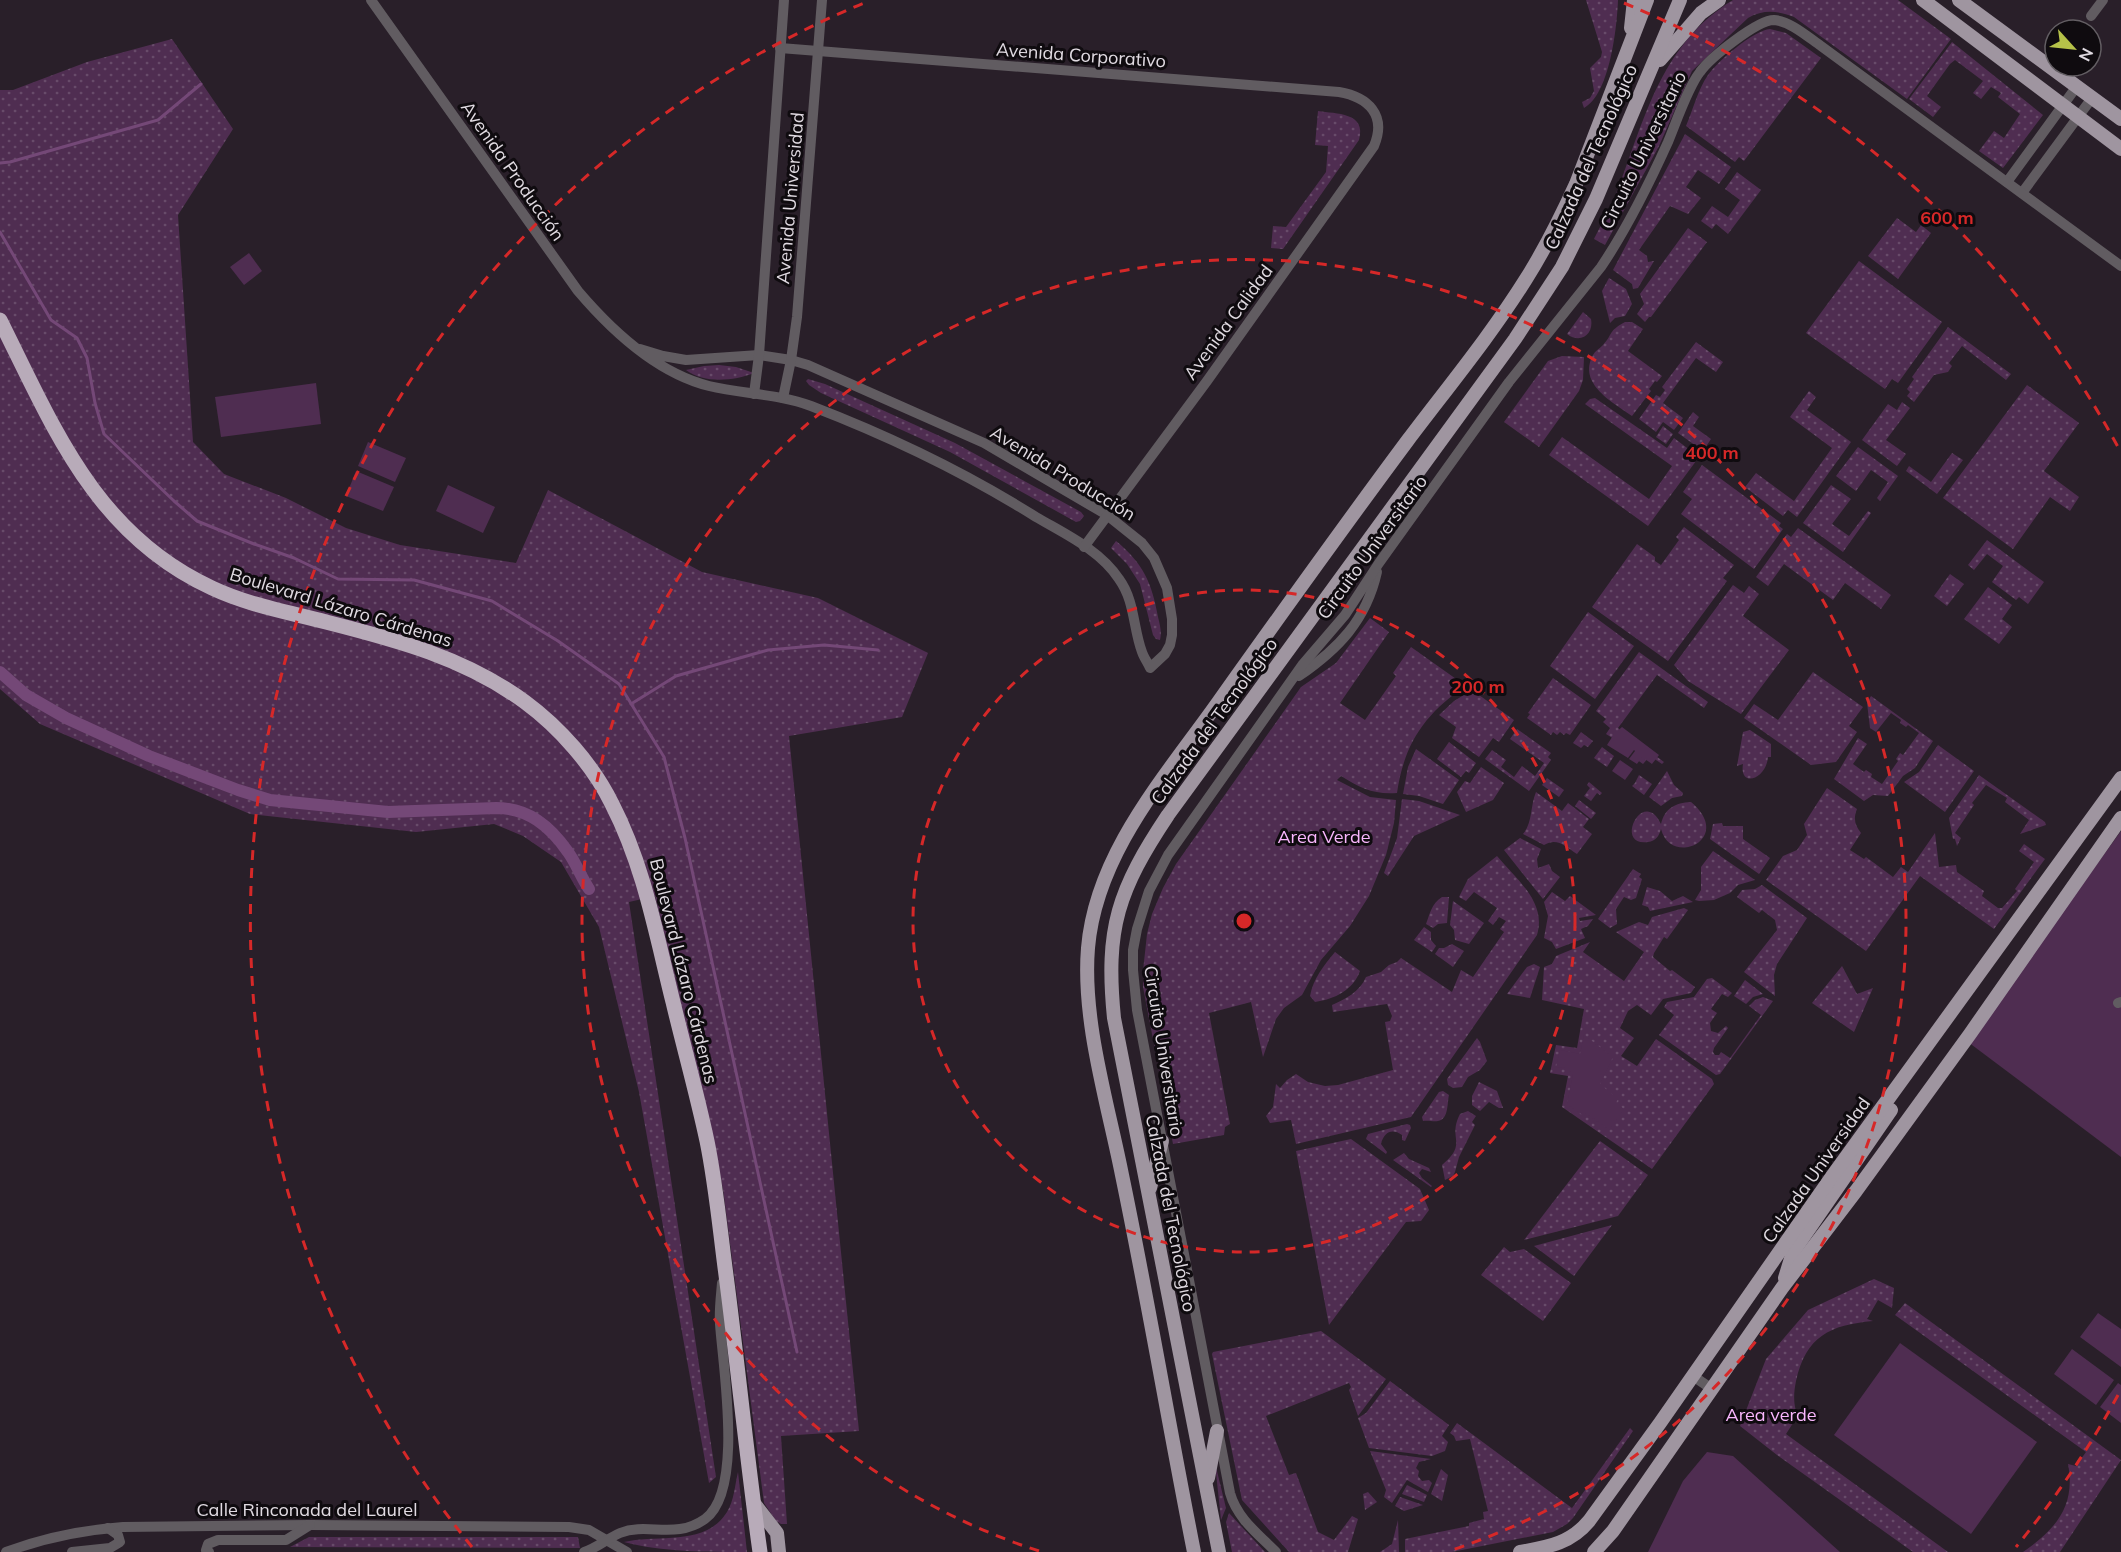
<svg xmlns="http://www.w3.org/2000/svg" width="2121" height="1552" viewBox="0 0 2121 1552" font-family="Mulish,sans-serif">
<defs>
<pattern id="grass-dots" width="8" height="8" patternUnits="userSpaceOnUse" patternTransform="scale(1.5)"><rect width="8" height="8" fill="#4f2d51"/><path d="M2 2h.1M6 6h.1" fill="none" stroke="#684b6a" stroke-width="1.8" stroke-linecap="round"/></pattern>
</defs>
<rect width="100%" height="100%" fill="#291f29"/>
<!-- grass -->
<g fill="url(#grass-dots)">
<path d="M1586,0H1618C1617,27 1610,94 1584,108L1582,102L1590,98L1594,91L1590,68L1601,57L1602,52Z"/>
<path d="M1733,0H1898L1951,39L1907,99L1794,17C1778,11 1764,9 1748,18L1692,71L1659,146L1605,245L1594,239C1602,223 1611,206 1618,189C1645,117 1662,43 1733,0Z"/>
<path d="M1770,29L1786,33L1821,58L1744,161L1739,157L1735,162L1686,126C1693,110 1698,89 1708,75C1718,61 1754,30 1770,29Z"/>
<path d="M172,39L233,129L178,215L193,442L224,474L286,498L346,528L400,545L516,563L548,490L702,572L818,598L928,653L902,717L789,736L859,1431L781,1436L787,1524H781L776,1521L764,1503L723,1189L655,896L629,902L716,1477L709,1483L639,1092L599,927L561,862L523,836L494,824L416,832L250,814L40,724L0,689V90H13L87,62Z"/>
<path d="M1952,42L2043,115L2003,168L1979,151L1994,131L2004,138L2020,114L1998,97L2001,93L1991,87L1981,99L1973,93L1983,81L1955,60L1950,64L1927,96L1941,107L1933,117L1909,99Z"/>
<path d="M1318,111C1336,114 1367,112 1359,140L1283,249L1271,248L1273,226L1286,227L1326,172L1328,146L1315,145Z"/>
<path d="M1685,134L1731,167L1719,184L1698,170L1686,187L1701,198L1688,214L1670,206L1639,250L1647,256L1648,262L1654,261L1638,288L1633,289L1632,284L1613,270Z"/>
<path d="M1737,172L1761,190L1728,234L1716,224L1712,229L1701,221L1712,206L1728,217L1740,200L1725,189Z"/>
<path d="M1897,218L1916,232L1921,225L1931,233L1898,279L1868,256Z"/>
<path d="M1688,228L1707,242L1651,317H1649L1645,322L1637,314L1644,304L1640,294Z"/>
<path d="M1859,261L1942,322L1898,383L1892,379L1885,389L1806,333Z"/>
<path d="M1609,278L1626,289L1632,304L1625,316L1615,318L1610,323L1602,291Z"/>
<path d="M1583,312L1591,319C1594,335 1580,344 1567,334Z"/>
<path d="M1625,322H1632L1643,329L1628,351L1662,376L1657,382L1655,381L1649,389L1651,391L1632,416C1614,403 1577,384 1593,355C1595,351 1599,349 1603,345C1614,333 1607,332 1625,322Z"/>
<path d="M1948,327L2011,374L2006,380L1962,346L1949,363L1952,366L1948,372L1934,375L1914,402L1907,396L1910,392L1907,389L1914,379L1912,377Z"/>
<path d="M1696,342L1723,362L1716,372L1696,358L1663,403L1683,418L1674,430L1663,422L1656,432L1639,419L1656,395L1660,397L1665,390L1662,387Z"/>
<path d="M1562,356L1584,357L1583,380L1579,391L1539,447L1504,422L1548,361Z"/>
<path d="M719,365L736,367L754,373C733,381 705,384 686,370L704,366Z"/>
<path d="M808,379L825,384L955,443L1081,512L1084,516L1080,521L1076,522L950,452L821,393L809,385L806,381Z"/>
<path d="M2027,385L2079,423L2044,471L2079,497L2070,511L2050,497L2013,549L1943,498Z"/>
<path d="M1809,391L1816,397L1807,410L1851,442L1797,517L1788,510L1783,516L1745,487L1756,473L1794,501L1832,448L1790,417Z"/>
<path d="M1595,398L1667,448L1674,438L1699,457L1648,526L1549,455L1562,437L1649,499L1672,466L1585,404L1590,399Z"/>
<path d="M1902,402L1910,408L1886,440L1906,454L1897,466L1862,440L1888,404L1897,410Z"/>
<path d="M1693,412L1699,417L1693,426L1711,439L1703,451L1678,433Z"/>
<path d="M1663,426L1673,434L1666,444L1656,437Z"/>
<path d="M1858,447L1898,476L1880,501L1877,498L1888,482L1871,470L1856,491L1836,476Z"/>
<path d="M1952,453L1963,460L1937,494L1906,471L1909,466L1931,482Z"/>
<path d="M1702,465L1781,523L1779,526L1783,529L1754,569L1681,514L1692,499L1683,492Z"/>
<path d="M1831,485L1851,499L1832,524L1849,536L1868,511L1871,513L1843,552L1803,523Z"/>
<path d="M1684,527L1734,565L1723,578L1727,581L1668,661L1592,607L1637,544L1655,557V561L1661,565L1679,540L1676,537Z"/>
<path d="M1798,528L1891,595L1881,609L1845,583L1833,600L1784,564L1768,586L1756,577L1787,534L1791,537Z"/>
<path d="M1987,540L2044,582L2028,604L2019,597L2016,600L1992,582L2003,566L1987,554L1974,570L1968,565Z"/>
<path d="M1116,541C1143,563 1152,583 1158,617C1160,625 1162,633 1160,640L1156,639L1153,635L1140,584L1127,564L1111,548Z"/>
<path d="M1950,574L1964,584L1947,606L1934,596Z"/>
<path d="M1733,585L1744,593L1749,586L1759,594L1743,616L1789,650L1741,714L1688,681L1674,665Z"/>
<path d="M1988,587L2012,605L2002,619L2012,627L1999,644L1964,619Z"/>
<path d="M1588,612L1634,646L1595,699L1550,666Z"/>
<path d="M1370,618L1389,632L1340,703L1365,720L1396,676L1393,673L1411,647L1466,686C1425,713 1404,744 1397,793C1375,795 1360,788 1341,776L1337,780L1370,797L1396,800L1394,823L1386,855L1369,896L1350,926L1321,960L1302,995L1284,1008L1276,1019L1263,1057L1251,1002L1209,1013L1230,1124L1225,1127L1224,1135L1173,1144L1143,987V971L1147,934L1152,914L1163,888L1176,864L1301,687L1336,663Z"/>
<path d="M1639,652L1708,702L1704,708L1657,675L1618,728L1664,762L1662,764L1650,756L1643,764L1633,757L1639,748L1614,739L1606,734L1610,728L1603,722L1606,719L1596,711Z"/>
<path d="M1813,672L1863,707L1849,726L1857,732L1836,762L1811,765L1744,718L1754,704L1778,720Z"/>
<path d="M1553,678L1591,705L1570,735L1566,733L1564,735L1560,732L1557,735L1553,732L1551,735L1527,718L1530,714L1528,713Z"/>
<path d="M1472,690L1514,720L1499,742L1493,738L1479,757L1452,738L1456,727L1439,715L1454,701Z"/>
<path d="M1871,696L1933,741L1915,768L1903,776L1888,796L1873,795L1864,801L1834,779L1858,738L1867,744L1853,764L1864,772L1866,770L1872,774L1871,777L1882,784L1898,761L1896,759L1900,753L1903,755L1919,733L1908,725L1906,727L1900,723L1901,720L1891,713L1876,732L1870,728L1867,703Z"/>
<path d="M1517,729L1551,753L1548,757L1551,760L1529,791L1485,759L1492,750L1506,760L1501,767L1514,777L1522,766L1535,776L1544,763L1510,739Z"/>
<path d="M1750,730L1771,744V757H1768C1766,780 1739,788 1743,764L1737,766L1743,732Z"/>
<path d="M1581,732L1593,741L1588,747L1584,745L1581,748L1573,743Z"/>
<path d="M1449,742L1476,763L1469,773L1466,771L1461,777L1437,759Z"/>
<path d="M1938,745L1974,771L1945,812L1904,782L1919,772Z"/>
<path d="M1602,747L1614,756L1607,767L1594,758Z"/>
<path d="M1416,749L1459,780L1443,804L1419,796L1403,794L1408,767Z"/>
<path d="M1481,767L1504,783L1493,800L1466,812L1457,792L1465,781L1470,783Z"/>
<path d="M1667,771L1674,785L1683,793L1682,796L1672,798L1661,806L1649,797Z"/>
<path d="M1639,775L1652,784L1644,795L1632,786L1635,783Z"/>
<path d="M1979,775L2045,822L2046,825L2020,834L2029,820L2005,802L2007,798L1986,785L1972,803L1974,805L1955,833L1961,838L1957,846L1955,839H1953L1949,818Z"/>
<path d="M1547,778L1564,790L1559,797L1542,785Z"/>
<path d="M1589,782L1602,793L1600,795L1597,793L1591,801L1584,796L1590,788L1587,785Z"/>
<path d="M1827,788L1857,809C1853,819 1855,825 1861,833L1850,850L1864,859L1866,857L1893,877L1901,867L1908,872L1935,833L1939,867L1956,865L1957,872L1984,891L1982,896L1998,908H2002L2017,891L2015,889L2034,862L2019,851L2024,844L2045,859L1994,929L1920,876L1866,951L1766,880L1783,856L1797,850L1807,835L1804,824Z"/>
<path d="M1536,792L1562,811L1568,803L1589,819L1583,827L1592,834L1577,854C1565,846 1557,837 1544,845L1523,834C1533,822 1530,806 1536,792Z"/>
<path d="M1402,799L1419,801L1460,815L1414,836L1388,876L1384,873L1397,838Z"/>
<path d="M1579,800L1596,813L1591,819L1575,806Z"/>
<path d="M1691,802C1735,839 1671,868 1661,829C1659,836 1656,841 1648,842C1613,847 1643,786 1661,824C1665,808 1675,803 1691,802Z"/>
<path d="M1722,823L1723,826H1743V839L1770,858L1759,874L1710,839L1713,824Z"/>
<path d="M1520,838L1541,849L1537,859L1538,868L1549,864L1552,871L1560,877L1543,899L1504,850Z"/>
<path d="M1713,851L1755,880L1738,885L1730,893L1714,900L1699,901L1695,900L1701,890V867Z"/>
<path d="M1497,856C1516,879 1547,902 1537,935L1411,1117L1296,1144L1291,1120L1270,1123L1266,1116L1273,1107L1276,1084L1280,1088L1287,1080L1296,1074L1308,1082L1325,1086L1338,1085L1393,1070L1385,1022L1390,1021L1392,1016L1387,1004L1333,1012L1332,1005C1345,999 1360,992 1366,977L1381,972L1389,965L1397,962L1401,958L1452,992L1461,970L1473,977L1504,932L1500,929L1506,921L1499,917L1493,925L1488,921L1497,908L1474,892L1466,901L1459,897L1468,879Z"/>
<path d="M1633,869L1641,874L1639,877L1642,879L1636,898L1631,900L1624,897L1616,909L1617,924L1610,928L1598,919Z"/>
<path d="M1762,885L1807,918L1777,964L1774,975L1775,996L1744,972L1777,930L1775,920L1762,910L1759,913L1737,897L1742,890L1755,889Z"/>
<path d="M1647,887L1660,891L1672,901L1683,896L1693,902L1650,911L1648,907L1642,905Z"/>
<path d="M1552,892L1565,901L1570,896L1596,915L1579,918L1580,921L1593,919L1588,926L1581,929L1585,938L1556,949L1552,942L1544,938L1548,916L1544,902Z"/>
<path d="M1442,897H1449L1447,923L1438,924L1433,928L1426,924C1430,914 1431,904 1442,897Z"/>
<path d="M1453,901L1484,923L1469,944L1455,940L1454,930L1450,925Z"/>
<path d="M1684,908L1688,910L1667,939L1664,937L1654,953L1653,957L1670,971L1672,970L1695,987L1691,993L1663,999L1651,1015L1637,1005L1628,1011L1620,1028L1634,1038L1621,1056L1637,1066L1656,1039L1712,1079L1714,1084L1652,1169L1562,1107L1568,1076L1550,1073L1556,1045L1577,1048L1584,1009L1542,1000L1544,967L1552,964L1556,956L1590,942L1583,952L1624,981L1644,952L1616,932L1639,922L1648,925L1652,917Z"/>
<path d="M1424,927L1431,932V940L1436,946L1432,952L1414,940Z"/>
<path d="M1452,944L1464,951L1453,967L1435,954L1439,948H1444Z"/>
<path d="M1335,952L1360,971C1353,990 1335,999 1315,1002L1310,996C1313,979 1324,965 1335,952Z"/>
<path d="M1534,964L1540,967L1530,998L1507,994L1527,967Z"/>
<path d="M1842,966L1857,994L1873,988L1854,1032L1812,1003Z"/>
<path d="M1712,978L1732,993L1728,997L1722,994L1711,1009L1717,1013L1710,1023L1711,1031L1718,1033L1726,1026L1728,1028L1714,1048L1713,1052L1715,1055H1719L1721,1052L1730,1058L1761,1015L1749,1006L1755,1000L1763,997L1773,1001L1720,1074L1716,1075L1659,1035L1674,1015L1664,1007L1667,1002L1694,997L1707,979Z"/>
<path d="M1745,980L1763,994L1753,997L1746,1004L1734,996Z"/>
<path d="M1477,1038L1480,1042L1487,1061L1480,1070L1468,1077L1462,1087L1453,1088L1448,1085L1447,1079Z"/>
<path d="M1479,1082L1497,1091L1503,1108H1499L1489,1102L1480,1111L1472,1105V1096Z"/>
<path d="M1443,1091L1449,1095C1447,1103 1449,1119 1438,1121C1434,1122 1428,1120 1423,1121L1422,1117L1439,1092Z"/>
<path d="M1468,1111L1476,1116L1472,1122L1475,1125L1459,1157L1455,1172L1453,1176L1445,1180L1442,1165C1469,1143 1447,1139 1460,1114Z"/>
<path d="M1407,1124L1410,1125L1411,1128L1405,1141L1402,1140V1135C1392,1128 1384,1132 1381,1144L1387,1152L1386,1154L1366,1139L1368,1134Z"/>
<path d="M1351,1139L1420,1189L1429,1210L1421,1221L1406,1222L1329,1325L1296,1151Z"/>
<path d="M1600,1141L1648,1175L1618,1216L1524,1240Z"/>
<path d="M1404,1153L1409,1159L1429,1168L1431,1172L1422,1169L1419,1173L1422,1178L1432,1186L1431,1187L1393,1160Z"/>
<path d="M1612,1225L1574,1276L1534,1246Z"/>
<path d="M1504,1247L1510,1252L1524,1249L1571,1283L1543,1321L1481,1275Z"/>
<path d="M1874,1279L1894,1288L1892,1308L1878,1300L1867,1319L1873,1321C1830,1325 1806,1336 1796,1381C1793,1396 1793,1409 1801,1422L1795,1420L1786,1434L1948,1552H1913L1777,1455L1740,1426L1766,1359L1808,1310Z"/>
<path d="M1905,1303L2121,1460L2060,1552H2023C2056,1529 2076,1506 2068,1464L2076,1466L2086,1452L1895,1315Z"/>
<path d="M1321,1331L1386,1379L1358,1416L1349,1390L1351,1387L1349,1383L1266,1416L1289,1475L1296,1473L1318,1532L1334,1540L1352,1516L1358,1519L1348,1552H1289L1242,1500L1212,1354L1213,1352Z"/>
<path d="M1390,1381L1449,1425L1442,1436L1448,1442L1445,1451L1432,1456L1369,1448L1358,1418L1366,1413Z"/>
<path d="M1457,1423L1572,1508L1630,1428L1633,1431L1573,1518L1567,1524L1553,1532L1452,1552H1405V1539L1469,1526V1523L1484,1519L1483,1512L1488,1511L1470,1439L1456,1441L1454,1436L1450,1433Z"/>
<path d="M1370,1451L1431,1459L1419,1462L1416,1468L1419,1471L1418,1476L1422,1481L1429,1480L1432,1483L1428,1492L1407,1480L1392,1503L1384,1497L1386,1490Z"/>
<path d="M1215,1463L1226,1508L1221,1520Z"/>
<path d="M1441,1469L1448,1475L1442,1501L1431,1494Z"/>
<path d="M738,1472L747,1552C708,1552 661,1552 624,1542C658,1534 705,1547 727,1512C734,1501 735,1484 738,1472Z"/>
<path d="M1407,1485L1427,1495L1424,1502L1402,1494Z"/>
<path d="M1368,1492L1377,1502L1365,1510L1363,1494Z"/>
<path d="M1400,1497L1423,1505L1404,1511L1395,1506Z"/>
<path d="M1229,1513L1265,1552H1232L1226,1522Z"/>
<path d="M1398,1520L1399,1552H1380L1392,1544Z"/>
<path d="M309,1537H578L580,1548L290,1547Z"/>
</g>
<!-- pitch -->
<g fill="#4f2d51">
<path d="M249,253L262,271L244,285L230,267Z"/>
<path d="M316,383L321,424L221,437L215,397Z"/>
<path d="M368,442L406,458L395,482L358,466Z"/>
<path d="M356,471L394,487L383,511L346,496Z"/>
<path d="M448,485L495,507L483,533L436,511Z"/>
<path d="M1622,727L1659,755L1652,764L1642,757L1637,764L1629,759L1635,751L1634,750L1628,758L1607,745L1614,734Z"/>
<path d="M1620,760L1633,769L1625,780L1612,771Z"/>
<path d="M2121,831V1157L1968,1042Z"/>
<path d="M1584,1035L1613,1057L1600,1084L1618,1099L1616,1103L1624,1109L1609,1130L1586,1113L1584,1116L1567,1104L1573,1074L1565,1068L1556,1067L1560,1050L1580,1054Z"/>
<path d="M2098,1313L2121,1329V1367L2080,1337Z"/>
<path d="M1900,1343L2037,1442L1971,1534L1834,1435Z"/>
<path d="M2072,1349L2114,1380L2096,1405L2054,1374Z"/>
<path d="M2118,1383L2121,1385V1423L2100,1407Z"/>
<path d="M1707,1452L1733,1456L1840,1552H1648L1683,1481Z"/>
</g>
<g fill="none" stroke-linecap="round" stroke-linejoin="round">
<!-- stream -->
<g stroke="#744877" stroke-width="3">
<path d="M0,163L10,162L158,120L201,84"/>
<path d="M0,232L51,320L77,338L87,358L95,403L104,434L174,501L197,521L254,544L294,558L338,579L414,580L492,601L558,641L619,684L664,757L685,838L797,1352"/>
<path d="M631,704L676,676L768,650L824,645L878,650"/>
</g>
<!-- canal -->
<path stroke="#744877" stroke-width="12" d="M0,672L26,695L66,718L149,756L238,790L270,800L388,812L496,808C528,808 550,826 568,852C576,863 581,877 589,889"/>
<!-- minor -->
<g stroke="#615c61" stroke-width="10">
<path d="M371,0L578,291C612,331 657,373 709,386C743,394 779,394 811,406C889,436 966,473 1036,517C1065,534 1100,550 1119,579C1135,601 1133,628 1142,652C1144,658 1148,663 1150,668L1165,654L1170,645L1172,635V619L1167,588L1154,558L1142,543L1107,515L984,443L808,365L791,360L759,355L686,360L663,356L640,349"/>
<path d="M2091,16L2103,0"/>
<path d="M780,48L1339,92C1368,97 1387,115 1374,146L1207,381L1084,547"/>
<path d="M2007,182L2077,86"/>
<path d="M2022,193L2092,98"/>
<path d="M754,394L759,355L784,0"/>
<path d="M783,398L791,360L797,317L822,0"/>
<path d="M1299,676C1338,649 1366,621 1377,572"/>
<path d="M2118,1003L2121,1002"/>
<path d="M1693,1376L1712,1389"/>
<path d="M6,1552C43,1538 84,1530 123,1527L310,1525L569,1527L589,1530L627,1552"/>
<path d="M72,1552L110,1548L120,1542L118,1535L108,1528"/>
<path d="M209,1552L206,1550L208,1544L218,1540H286L310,1525"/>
<path d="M584,1552C597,1548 608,1538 620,1533C648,1522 675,1540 705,1519C744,1491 723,1368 720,1324C719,1310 721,1296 722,1283"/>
<path d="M1276,1552C1258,1534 1237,1518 1230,1493L1137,1010L1133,970V950L1137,929L1149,891L1168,855L1303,664L1345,615L1379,563L1509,382L1601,267C1626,230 1649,184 1668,142C1676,123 1688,87 1700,72C1710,58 1757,20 1774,20C1790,21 1808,37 1821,46L2121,266"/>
</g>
<!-- major -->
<g stroke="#9f95a0" stroke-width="14">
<path d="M1923,0L2121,149"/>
<path d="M1959,0L2121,119"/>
<path d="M1631,28L1634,0"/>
<path d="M1660,60L1701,13L1719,0"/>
<path d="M1150,1188L1162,1141"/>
<path d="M1785,1278L1793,1252L1891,1110"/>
<path d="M1208,1478L1217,1431"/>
<path d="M753,1502L777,1533L779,1552"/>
<path d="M1194,1552C1169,1426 1148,1300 1122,1175C1108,1104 1082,1021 1088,948C1096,853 1166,776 1219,701C1281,614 1344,526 1408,440C1448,387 1491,335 1526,279C1545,249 1561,217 1576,184L1647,0"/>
<path d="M1219,1552L1114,1018C1105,928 1118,890 1168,815L1515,339L1562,267L1596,199L1680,0"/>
<path d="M1520,1552C1547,1547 1570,1544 1589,1521L1660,1423L1833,1175L2121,778"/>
<path d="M1594,1552L1613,1531L1782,1288L1856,1191L1970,1034L2121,818"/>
</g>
<!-- highway -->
<path stroke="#b8abb9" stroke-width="15" d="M0,320C54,428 95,534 212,588C248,605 288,612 326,622C397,640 465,658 525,702C559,727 593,765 612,804C644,866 656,934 673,1002C684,1048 697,1094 707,1141C716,1185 720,1230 726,1275C738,1367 747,1460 760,1552"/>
</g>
<!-- distance rings -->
<g fill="none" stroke="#d62828" stroke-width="3" stroke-dasharray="10 8">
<circle cx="1244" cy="921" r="331"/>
<path d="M1039 1551A662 662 0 1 1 1449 1551"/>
<path d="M2118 1395A994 994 0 0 1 2016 1547M472 1547A994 994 0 0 1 864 3M1624 3A994 994 0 0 1 2118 447"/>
</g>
<g text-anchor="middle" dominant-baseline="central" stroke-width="6" stroke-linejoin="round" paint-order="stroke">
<!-- street labels -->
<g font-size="18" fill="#e1dbe2" stroke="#0f0b0f">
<text transform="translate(1081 55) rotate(4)">Avenida Corporativo</text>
<text transform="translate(1643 150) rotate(-64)">Circuito Universitario</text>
<text transform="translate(1591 157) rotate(-66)">Calzada del Tecnológico</text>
<text transform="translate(513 171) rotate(55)">Avenida Producción</text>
<text transform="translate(790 198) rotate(-85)">Avenida Universidad</text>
<text transform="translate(1228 322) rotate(-54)">Avenida Calidad</text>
<text transform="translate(1063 473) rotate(31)">Avenida Producción</text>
<text transform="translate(1372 547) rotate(-54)">Circuito Universitario</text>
<text transform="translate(341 607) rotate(17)">Boulevard Lázaro Cárdenas</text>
<text transform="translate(1214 721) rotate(-54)">Calzada del Tecnológico</text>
<text transform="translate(684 971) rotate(76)">Boulevard Lázaro Cárdenas</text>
<text transform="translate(1164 1051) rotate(81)">Circuito Universitario</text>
<text transform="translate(1816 1170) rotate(-55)">Calzada Universidad</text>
<text transform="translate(1171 1213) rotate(79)">Calzada del Tecnológico</text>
<text x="307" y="1509">Calle Rinconada del Laurel</text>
</g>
<!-- park labels -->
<g font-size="18" fill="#fab7fe" stroke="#0f0b0f">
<text x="1324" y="836">Area Verde</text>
<text x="1771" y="1414">Area verde</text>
</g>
</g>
<circle cx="1244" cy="921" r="9" fill="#d62828" stroke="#0f0b0f" stroke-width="3"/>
<g font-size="18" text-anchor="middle" font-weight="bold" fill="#d62828" stroke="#0f0b0f" stroke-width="6" stroke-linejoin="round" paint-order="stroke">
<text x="1947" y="224">600 m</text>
<text x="1712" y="459">400 m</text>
<text x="1478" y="693">200 m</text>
</g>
<!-- north arrow -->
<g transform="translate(2073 48) rotate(117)"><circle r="28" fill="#0f0b0f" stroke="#635e63" stroke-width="1.5"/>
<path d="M0-4.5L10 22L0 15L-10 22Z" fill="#b6c249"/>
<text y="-9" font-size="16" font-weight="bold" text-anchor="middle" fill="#e1dbe2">N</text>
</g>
</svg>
